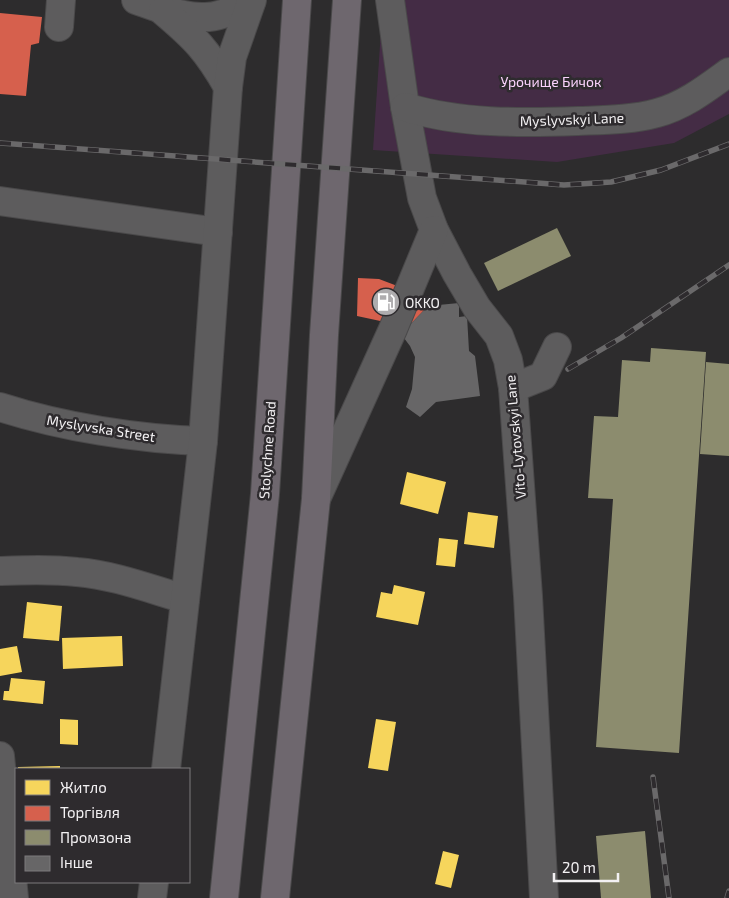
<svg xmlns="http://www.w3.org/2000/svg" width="729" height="898" viewBox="0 0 729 898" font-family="'Exo 2',sans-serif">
<rect width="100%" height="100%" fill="#2d2c2d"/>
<!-- green -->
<path fill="#442c45" d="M383,0H729V114L674,143L557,162L373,150Z"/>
<!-- homes -->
<g fill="#f6d55c">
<path d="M407,472L446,482L438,514L400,504Z"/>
<path d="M468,512L498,516L494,548L464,544Z"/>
<path d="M439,538L458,540L455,567L436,565Z"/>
<path d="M394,585L425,592L418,625L376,617L381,592L392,594Z"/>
<path d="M27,602L62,606L59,641L23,638Z"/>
<path d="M122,636L123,666L63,669L62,638Z"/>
<path d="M17,646L22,672L0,676V649Z"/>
<path d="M11,678L45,681L43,704L3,700L4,691H9Z"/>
<path d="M60,719L78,720V745L60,744Z"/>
<path d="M376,719L396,722L388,771L368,768Z"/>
<path d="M60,766V769H18V767Z"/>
<path d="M443,851L459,855L451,888L435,884Z"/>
</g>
<!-- shops -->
<g fill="#d6604d">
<path d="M0,13L42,17L39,43L31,45L26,96L0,94Z"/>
<path d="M358,278L379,279L400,287L428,306L401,334L385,322L357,316Z"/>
</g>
<!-- industry -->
<g fill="#8c8c6e">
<path d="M557,228L571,256L498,291L484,263Z"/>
<path d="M651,348L706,352L679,753L596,747L613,499L588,498L594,416L618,417L622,360L650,362Z"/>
<path d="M706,362L729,364V456L700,454Z"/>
<path d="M645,831L651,898H601L596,836Z"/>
</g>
<!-- building -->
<path fill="#676667" d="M459,303V317L467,316L469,351L475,356L480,396L436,402L420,417L406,407L412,389L415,357L410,346L401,334L428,306Z"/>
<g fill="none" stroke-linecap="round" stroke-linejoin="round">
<defs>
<g id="minor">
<path d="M136,0C156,7 180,17 202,17C219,18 235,9 251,2"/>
<path d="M390,0L405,107L422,198L434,230L457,274L477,308L499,336L508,360L513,388L528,596L544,898"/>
<path d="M163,11C195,38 207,50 228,87"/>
<path d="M59,27L61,0"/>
<path d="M405,107C460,124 521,123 578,121C603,120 632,120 657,113C684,106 707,88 729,72"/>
<path d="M0,201L218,232"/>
<path d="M513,388L543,376L557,347"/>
<path d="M0,407C62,427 138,439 203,441"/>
<path d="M316,499L393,329L434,230"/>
<path d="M0,571C26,570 51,569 77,572C114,575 150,589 185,599"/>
<path d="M0,756L14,898"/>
<path d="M166,769L203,441L228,87L232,57L252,0"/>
<path d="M152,898L154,882"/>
</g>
<g id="highway">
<path d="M224,898L265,494L297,0"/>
<path d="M275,898L316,499L324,335L347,0"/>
</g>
</defs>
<!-- minor casing -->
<use href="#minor" stroke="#4a494a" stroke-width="30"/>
<!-- highway casing -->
<use href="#highway" stroke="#4a494a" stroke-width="30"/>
<!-- minor -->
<use href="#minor" stroke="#5d5c5d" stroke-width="28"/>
<!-- highway -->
<use href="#highway" stroke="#6e676e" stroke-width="28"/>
<defs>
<g id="rail">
<path d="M0,143L564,185L611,182L661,170L729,144"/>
<path d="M568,369L621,338L729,265"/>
<path d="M653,777L669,898"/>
<path d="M727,898L729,891"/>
</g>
</defs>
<!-- rail casing -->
<use href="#rail" stroke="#6a696a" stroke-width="5.5"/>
<!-- rail -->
<use href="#rail" stroke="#2e2b2e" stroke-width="4" stroke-dasharray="11" stroke-linecap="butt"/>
</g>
<!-- icons -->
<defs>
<symbol id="fuel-disc" viewBox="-11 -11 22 22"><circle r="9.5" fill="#aeacae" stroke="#2e2b2e"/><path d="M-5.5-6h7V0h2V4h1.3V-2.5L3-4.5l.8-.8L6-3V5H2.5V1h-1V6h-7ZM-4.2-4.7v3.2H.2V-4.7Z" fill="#fff"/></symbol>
</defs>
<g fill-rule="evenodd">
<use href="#fuel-disc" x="370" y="286" width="32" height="32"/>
</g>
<g text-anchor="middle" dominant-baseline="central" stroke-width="5" stroke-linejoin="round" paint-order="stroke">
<!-- park labels -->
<g font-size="14" fill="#fbd3fd" stroke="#2e2b2e">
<text x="551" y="81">Урочище Бичок</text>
</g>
<!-- street labels -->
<g font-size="14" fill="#f3f1f3" stroke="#2e2b2e">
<text transform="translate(572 119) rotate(-2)">Myslyvskyi Lane</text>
<text transform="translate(101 428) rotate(9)">Myslyvska Street</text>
<text transform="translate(515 437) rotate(-95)">Vito-Lytovskyi Lane</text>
<text transform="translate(267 450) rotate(-86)">Stolychne Road</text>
</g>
<!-- poi labels -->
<g font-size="14" fill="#f3f1f3" stroke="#2e2b2e" text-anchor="start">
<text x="405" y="302">OKKO</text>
</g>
</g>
<!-- legend -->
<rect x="15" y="768" width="175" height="115" fill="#2e2b2e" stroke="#7d7a7d"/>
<rect x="25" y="780" width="25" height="15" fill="#f6d55c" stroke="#7d7a7d"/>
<text x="60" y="793" font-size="15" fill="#f3f1f3">Житло</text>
<rect x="25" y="806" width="25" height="15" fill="#d6604d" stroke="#7d7a7d"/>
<text x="60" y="818" font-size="15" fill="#f3f1f3">Торгівля</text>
<rect x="25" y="830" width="25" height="15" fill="#8c8c6e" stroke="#7d7a7d"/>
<text x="60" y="843" font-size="15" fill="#f3f1f3">Промзона</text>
<rect x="25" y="856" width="25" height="15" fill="#676667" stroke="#7d7a7d"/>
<text x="60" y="868" font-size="15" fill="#f3f1f3">Інше</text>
<!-- scale -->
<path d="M554 873v8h64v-8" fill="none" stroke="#f3f1f3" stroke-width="2.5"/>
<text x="562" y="873" font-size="15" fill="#f3f1f3" stroke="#2e2b2e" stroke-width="4" paint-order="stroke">20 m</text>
</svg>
